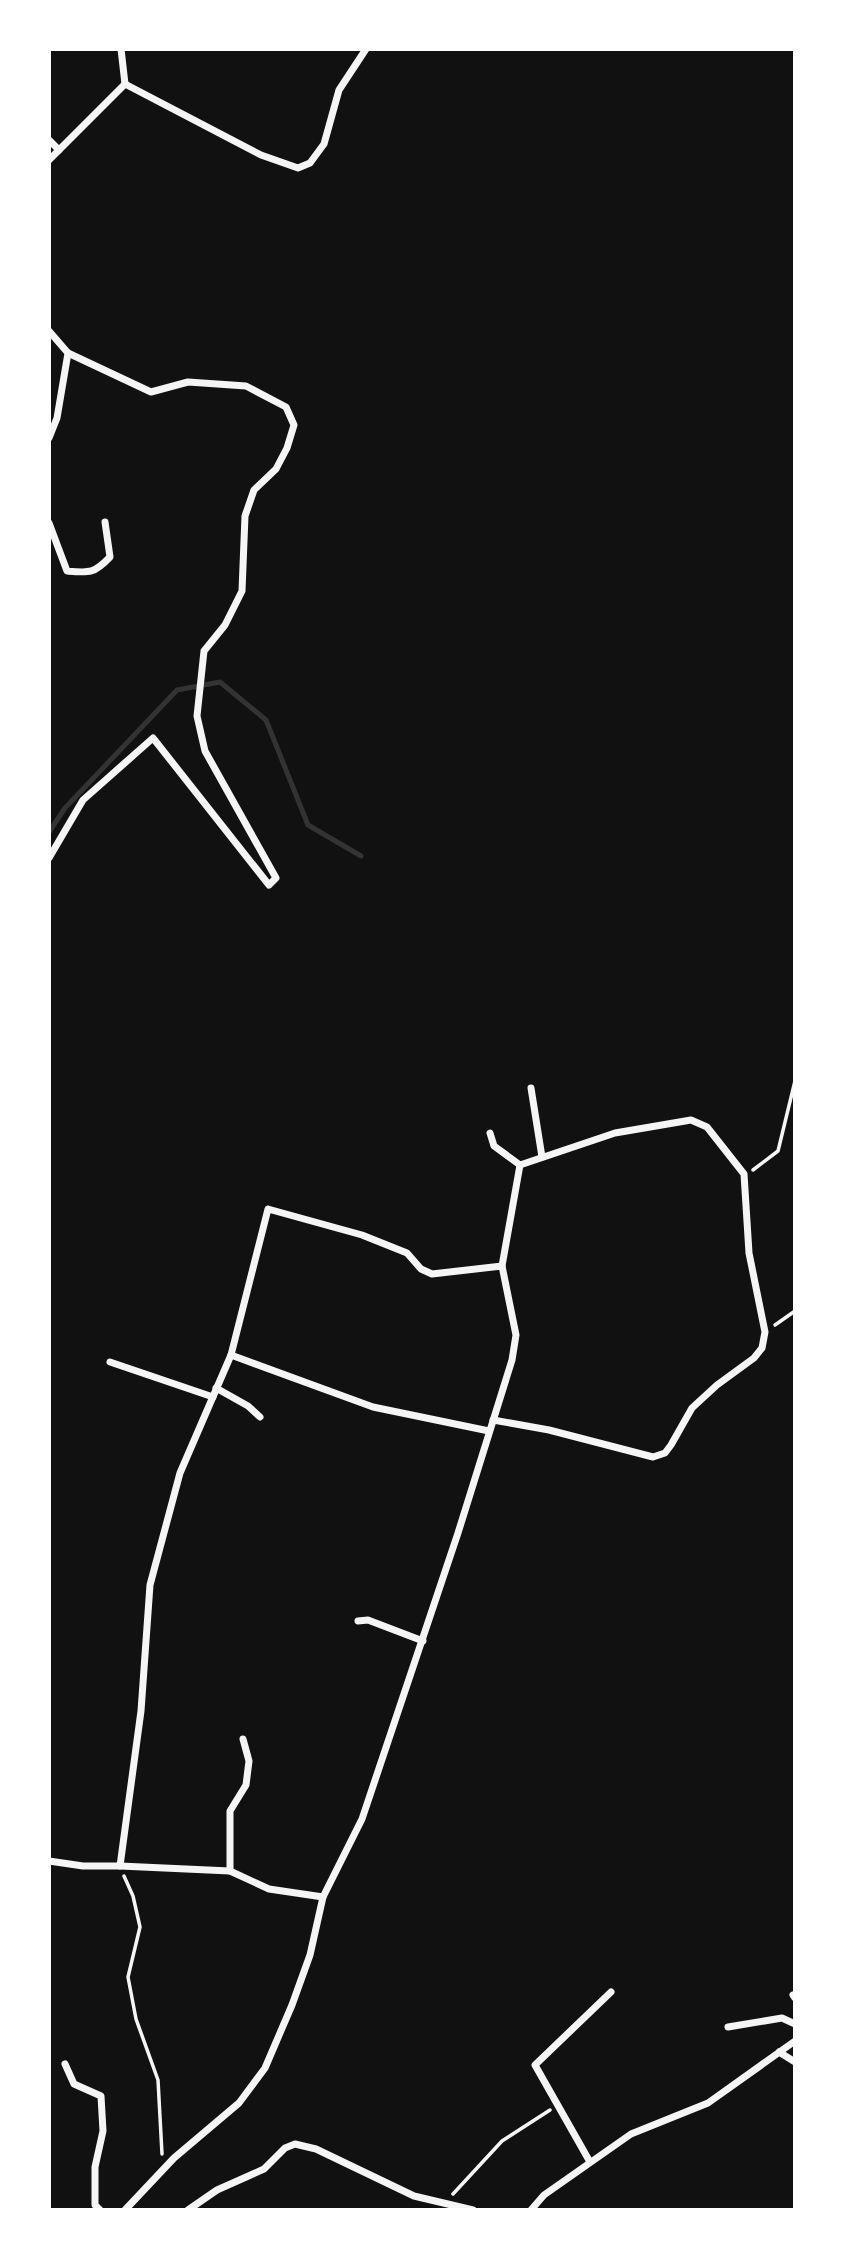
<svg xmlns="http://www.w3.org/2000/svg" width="844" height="2259" viewBox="0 0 844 2259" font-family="Roboto,sans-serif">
<rect width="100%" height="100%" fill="#111"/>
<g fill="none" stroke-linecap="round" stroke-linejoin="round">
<!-- stream -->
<path stroke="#333" stroke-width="5" d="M49,832L65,808L177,690L220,682L266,720L308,825L361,856"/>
<!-- path -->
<g stroke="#f5f5f5" stroke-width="3.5">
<path d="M753,1170L778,1151L795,1081"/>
<path d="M775,1325L795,1311"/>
<path d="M124,1876L133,1896L140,1927L128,1977L136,2019L158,2080L162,2154"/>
<path d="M453,2194L502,2141L550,2110"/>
</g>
<!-- minor -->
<g stroke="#f5f5f5" stroke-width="7">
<path d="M121,49L125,84"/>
<path d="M125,84L261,155L298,168L310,163L324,144L339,90L366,49"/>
<path d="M49,140L59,150"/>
<path d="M49,160L125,84"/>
<path d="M49,331L68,353L57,418L49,438"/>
<path d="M49,523L67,571C89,573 94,574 110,557L105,522"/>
<path d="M49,858L83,800L153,738L269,885L276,878L205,751L197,716L204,651L225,625L242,591L245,516L254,490L276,469L287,448L294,425L286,407L246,386L188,382L151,392L68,353"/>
<path d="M531,1088L542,1157"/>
<path d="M490,1133L494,1146L520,1165"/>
<path d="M231,1355L373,1407L489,1431"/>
<path d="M110,1362L213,1397"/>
<path d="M216,1388L248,1406L260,1417"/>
<path d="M493,1420L549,1430L653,1457L665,1453L671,1445L692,1408L717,1385L754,1358L762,1348L765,1332L749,1253L744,1174L707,1127L691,1120L615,1133L520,1165L502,1266"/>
<path d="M358,1621L368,1620L423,1641"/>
<path d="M49,1861L83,1866H120L230,1871L269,1889L323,1897"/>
<path d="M120,1866L141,1711L150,1585L180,1473L231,1355L268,1209L362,1235L407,1253L421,1269L432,1274L502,1266L516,1335L512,1360L458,1533L362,1819L323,1897L310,1955L292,2005L265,2068L239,2103L174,2158L125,2210"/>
<path d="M230,1871V1811L246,1785L249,1761L243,1739"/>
<path d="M793,1995L795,1998"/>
<path d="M728,2027L782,2018L795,2024"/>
<path d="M779,2052L795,2062"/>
<path d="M65,2064L74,2084L101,2096L103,2131L95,2167V2205L100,2210"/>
<path d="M590,2162L535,2065L611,1992"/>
<path d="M188,2210L217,2190L264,2169L285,2148L295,2144L316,2149L414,2196L473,2210"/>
<path d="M531,2210L544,2195L631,2134L708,2103L795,2041"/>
</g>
</g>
<!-- border -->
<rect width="844" height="2259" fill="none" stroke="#ffffff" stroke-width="102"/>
</svg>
